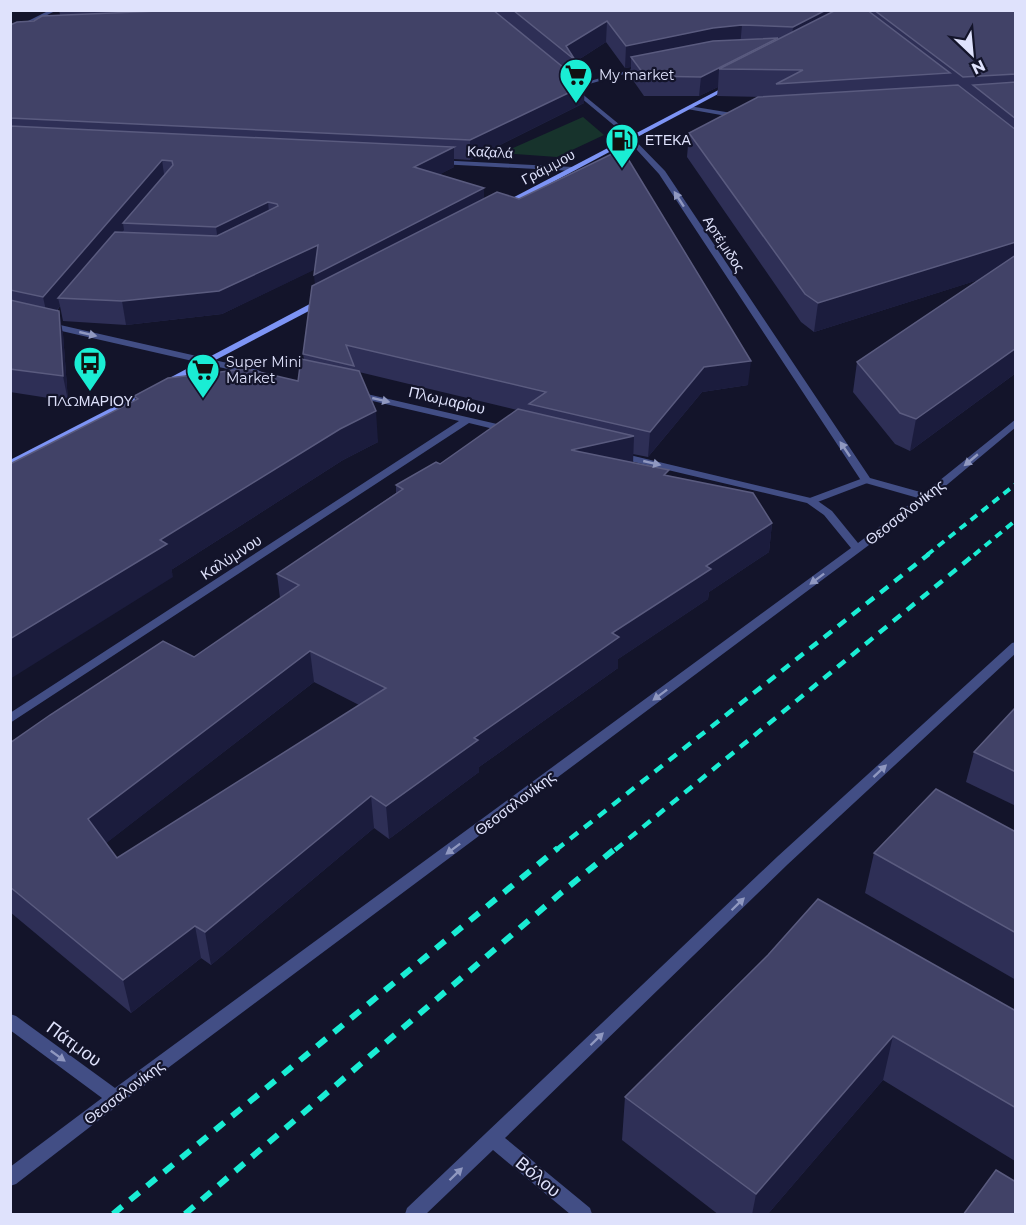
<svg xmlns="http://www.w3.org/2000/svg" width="1026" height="1225" viewBox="0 0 1026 1225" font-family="Montserrat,sans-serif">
<rect width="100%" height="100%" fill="#13142a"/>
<!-- green -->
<path fill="#17332c" d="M583,117L604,135L557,157L502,153Z"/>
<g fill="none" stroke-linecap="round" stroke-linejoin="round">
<!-- lane -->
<path fill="#424e85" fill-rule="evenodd" d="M866,477L871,480L870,482L815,503L811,504L806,501L807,499Z"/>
<!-- street -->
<g fill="#424e85" fill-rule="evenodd">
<path d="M50,10H57L10,34V30Z"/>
<path d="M644,66L649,67L575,88L620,125L665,171L870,478L924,493L1016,419V427L930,499L861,551L121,1103L16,1184L10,1186V1167L102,1098L10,1030V1014L16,1016L115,1088L851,548L824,515L807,503L613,457L612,455L613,453L617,452L815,499L832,511L858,543L918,498L862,482L659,174L616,127L568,87Z"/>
<path d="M689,106L738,114L741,116L738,118L687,109L686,108Z"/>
<path d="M436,160L573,167L577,169L573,171L439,164H436Z"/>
<path d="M47,322L258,370L263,373L258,376L44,327L43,325Z"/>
<path d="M354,391L510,427L515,430L510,433L469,423L10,723V713L459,421L351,396L349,394Z"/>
<path d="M1016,642V653L787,865L505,1138L590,1208L592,1214H570L493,1150L426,1214H405L407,1208L777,857L1012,643Z"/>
</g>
<!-- secondary -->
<g fill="#7d94f5" fill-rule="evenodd">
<path d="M730,84L735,85L506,207L499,205Z"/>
<path d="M323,297L327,300L326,302L166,386L163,387L158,384Z"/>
<path d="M148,389L153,392L151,394L10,467V460Z"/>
</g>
<!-- rail-far2 -->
<g stroke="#1aedd4" stroke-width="4" stroke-dasharray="8 6" stroke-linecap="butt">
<path d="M927,555L1016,484"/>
<path d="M974,555L1016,520"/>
</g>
<!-- rail-far1 -->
<g stroke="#1aedd4" stroke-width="4.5" stroke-dasharray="10 8" stroke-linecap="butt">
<path d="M556,850L929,554"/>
<path d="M615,850L975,554"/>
</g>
<!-- rail -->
<g stroke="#1aedd4" stroke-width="6" stroke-dasharray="12 10" stroke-linecap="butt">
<path d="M113,1214L558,848"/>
<path d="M185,1214L562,892L616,848"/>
</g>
</g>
<!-- wall -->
<g fill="#2e2f56" fill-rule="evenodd">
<path d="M59,10H1016V373L910,451L895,444L853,392L857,362L981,279L814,332L801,322L687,157L689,133L764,97L717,96L718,87L699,96H644L630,76L631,67L625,68L606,42L575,62L574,76L584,103L470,160L454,159V167L440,174L484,198L748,385L702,392L648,457L633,454V463L669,476L772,523L769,552L709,592L708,599L618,659V668L479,767V772L389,839L374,828L211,965L201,958L131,1013L10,912V743L194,657L280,598L277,574L396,493V485L440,464L517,410L359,372L378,442L343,460L171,570L173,577L134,396L298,381L304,359L303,354L315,285V269L222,314L126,325L63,321L60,306L57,311L63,334L68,401L10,392V25L60,15ZM314,682L359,705L117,858L106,843Z"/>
<path d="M1016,707V806L966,782L974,752Z"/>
<path d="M1016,832V980L865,893L874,853Z"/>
<path d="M768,955L1016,1011L1015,1161L883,1080L767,1215H719L622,1140L625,1097Z"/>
</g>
<!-- shaded-wall -->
<g fill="#1b1c3d">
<path d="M826,10H860L791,48L793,27Z"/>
<path d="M607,21L606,42L575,62V60L566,46Z"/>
<path d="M742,25L740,47L631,57V67L625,68L626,46L713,28Z"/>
<path d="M778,38L776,56L719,69L718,87L699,96L701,77Z"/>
<path d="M585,85L584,103L470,160V140Z"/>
<path d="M454,147V167L415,187L414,167Z"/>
<path d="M162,160L165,181L123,223L124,230L66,299L58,298L60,306L48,320L43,297Z"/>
<path d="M484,188V209L316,297L314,275Z"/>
<path d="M268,202L270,223L219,249L216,227Z"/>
<path d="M1016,242V268L814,332L818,303Z"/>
<path d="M318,245L320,267L222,314L126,325L122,301Z"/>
<path d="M59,311L63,334L68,401L63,376Z"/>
<path d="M1016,348V373L910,451L916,419Z"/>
<path d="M751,361L748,385L702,392L648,457L650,432L704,367Z"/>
<path d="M376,411L378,442L343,460L171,570L173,577L10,679V639L160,540L340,429Z"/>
<path d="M634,436L633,464L571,450Z"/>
<path d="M772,523L769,552L709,592L708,599L618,659V668L479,767V772L389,839L386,806L474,738L612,633L706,566Z"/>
<path d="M310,651L314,682L96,851L88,819Z"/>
<path d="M371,796L374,828L211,965L205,932Z"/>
<path d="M195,926L201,958L131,1013L123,980Z"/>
<path d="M893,1036L883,1080L767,1215H752L756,1194Z"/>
</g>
<!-- building -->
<g fill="#414267" stroke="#5a5b7f" stroke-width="1.5" fill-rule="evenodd">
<path d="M182,10H493L585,85L470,140L10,118V25L17,22L34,21L42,16Z"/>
<path d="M513,10H826L793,27L742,25L713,28L626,46L607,21L566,46L575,60Z"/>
<path d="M836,10H867L950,73L776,84L803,70L719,69Z"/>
<path d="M874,10H1016V74L963,77Z"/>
<path d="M778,38L701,77L645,76L631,57L713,41Z"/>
<path d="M1016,82V119L973,85Z"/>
<path d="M958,85L1016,130V242L818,303L805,294L689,133L758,97Z"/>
<path d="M10,126L454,147L414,167L484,188L314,275L318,245L219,291L122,301L58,298L115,232L217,236L278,206L277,204L268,202L216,227L123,223L173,165L172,161L162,160L43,297L10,290Z"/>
<path d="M622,149L751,361L704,367L650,432L529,404L546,392L346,345L354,366L303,354L312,286L497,192L519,199Z"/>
<path d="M1016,255V348L916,419L900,413L857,362Z"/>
<path d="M10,300L59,311L63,376L10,369Z"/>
<path d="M301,359L359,371L376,411L340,429L160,540L167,544L10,639V464L138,399L134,396L168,378L246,369L298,381Z"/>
<path d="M518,409L634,436L571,450L669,470L664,475L753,493L772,523L706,566L711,569L612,633L619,637L474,738L478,740L386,806L371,796L205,932L195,926L123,980L10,887V743L50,715L163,641L194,657L299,585L277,574L403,489L396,485L436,462L440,464ZM310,651L386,688L117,858L88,819Z"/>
<path d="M1016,707V772L974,752Z"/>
<path d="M936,789L1016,832V933L874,853Z"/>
<path d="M818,899L1016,1011V1108L893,1036L756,1194L625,1097L768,955Z"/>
<path d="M996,1170L1016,1182V1215H963Z"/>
</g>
<!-- one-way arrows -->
<defs><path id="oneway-solid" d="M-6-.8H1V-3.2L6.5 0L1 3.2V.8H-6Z" transform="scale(1.5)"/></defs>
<g fill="#9098c0">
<use href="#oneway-solid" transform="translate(679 199) rotate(-123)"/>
<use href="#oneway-solid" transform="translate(88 334) rotate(13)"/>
<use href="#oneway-solid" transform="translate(381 400) rotate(13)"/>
<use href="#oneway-solid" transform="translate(845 449) rotate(-124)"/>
<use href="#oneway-solid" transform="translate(971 460) rotate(140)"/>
<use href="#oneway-solid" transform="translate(652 463) rotate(13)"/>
<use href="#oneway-solid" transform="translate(817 579) rotate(143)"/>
<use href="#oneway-solid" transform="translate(660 695) rotate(143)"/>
<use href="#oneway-solid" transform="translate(880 771) rotate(-43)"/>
<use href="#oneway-solid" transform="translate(453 849) rotate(143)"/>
<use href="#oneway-solid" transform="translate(738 904) rotate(-44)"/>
<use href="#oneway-solid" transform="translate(597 1039) rotate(-44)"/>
<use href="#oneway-solid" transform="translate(58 1056) rotate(36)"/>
<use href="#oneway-solid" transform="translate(456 1174) rotate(-44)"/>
</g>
<!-- icons -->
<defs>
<symbol id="supermarket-pin" viewBox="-11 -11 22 30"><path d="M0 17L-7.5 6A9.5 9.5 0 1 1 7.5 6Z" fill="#1aedd4" stroke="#13142a"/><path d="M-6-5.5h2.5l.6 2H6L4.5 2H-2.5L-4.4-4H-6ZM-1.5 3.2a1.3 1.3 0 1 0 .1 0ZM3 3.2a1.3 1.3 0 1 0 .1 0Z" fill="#111"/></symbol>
<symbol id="fuel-pin" viewBox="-11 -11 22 30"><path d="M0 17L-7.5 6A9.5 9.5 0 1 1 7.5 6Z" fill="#1aedd4" stroke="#13142a"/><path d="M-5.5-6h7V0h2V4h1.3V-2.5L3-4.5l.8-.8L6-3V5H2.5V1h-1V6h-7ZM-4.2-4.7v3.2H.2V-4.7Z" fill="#111"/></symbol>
<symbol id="bus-pin" viewBox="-11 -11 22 30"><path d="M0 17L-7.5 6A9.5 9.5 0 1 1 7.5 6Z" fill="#1aedd4" stroke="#13142a"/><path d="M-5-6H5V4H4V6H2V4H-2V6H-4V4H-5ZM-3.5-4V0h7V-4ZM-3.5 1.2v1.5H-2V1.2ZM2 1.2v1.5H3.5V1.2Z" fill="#111"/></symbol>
</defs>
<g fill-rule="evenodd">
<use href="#supermarket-pin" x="557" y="56" width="38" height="52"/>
<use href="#fuel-pin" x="603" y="121" width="38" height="52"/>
<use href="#bus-pin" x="71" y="344" width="38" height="52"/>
<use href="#supermarket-pin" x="184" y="351" width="38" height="52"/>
</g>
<g text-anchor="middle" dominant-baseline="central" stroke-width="4.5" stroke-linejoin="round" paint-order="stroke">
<!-- far-poi labels -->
<g font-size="14" fill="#dfe2fc" stroke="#13142a" text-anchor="start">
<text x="599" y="75">My market</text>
<text x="645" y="140">ΕΤΕΚΑ</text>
<text x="226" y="362">Super Mini<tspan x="226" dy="16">Market</tspan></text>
<text x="90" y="401" text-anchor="middle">ΠΛΩΜΑΡΙΟΥ</text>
</g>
<!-- far-street labels -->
<g font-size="14" fill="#dfe2fc" stroke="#13142a">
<text transform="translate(490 152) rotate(3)">Καζαλά</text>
<text transform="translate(548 167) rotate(-28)">Γράμμου</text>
<text transform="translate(724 244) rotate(57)">Αρτέμιδος</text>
</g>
<!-- street labels -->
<g font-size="15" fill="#dfe2fc" stroke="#13142a">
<text transform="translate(447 400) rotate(13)">Πλωμαρίου</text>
<text transform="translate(905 512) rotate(-38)">Θεσσαλονίκης</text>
<text transform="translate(231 557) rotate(-33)">Καλύμνου</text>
<text transform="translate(515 803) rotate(-37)">Θεσσαλονίκης</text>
<text transform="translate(124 1092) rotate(-37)">Θεσσαλονίκης</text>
</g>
<!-- near-street labels -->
<g font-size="18" fill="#dfe2fc" stroke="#13142a">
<text transform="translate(74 1044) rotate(36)">Πάτμου</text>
<text transform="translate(538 1177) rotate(40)">Βόλου</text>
</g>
</g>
<!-- border -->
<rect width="1026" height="1225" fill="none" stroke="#dfe2fc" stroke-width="24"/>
<!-- north arrow -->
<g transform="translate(972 54) rotate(154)" stroke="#13142a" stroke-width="4.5" paint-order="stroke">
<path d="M0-4.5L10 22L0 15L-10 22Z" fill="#dfe2fc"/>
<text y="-9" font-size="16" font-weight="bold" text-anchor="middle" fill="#dfe2fc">N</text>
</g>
</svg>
